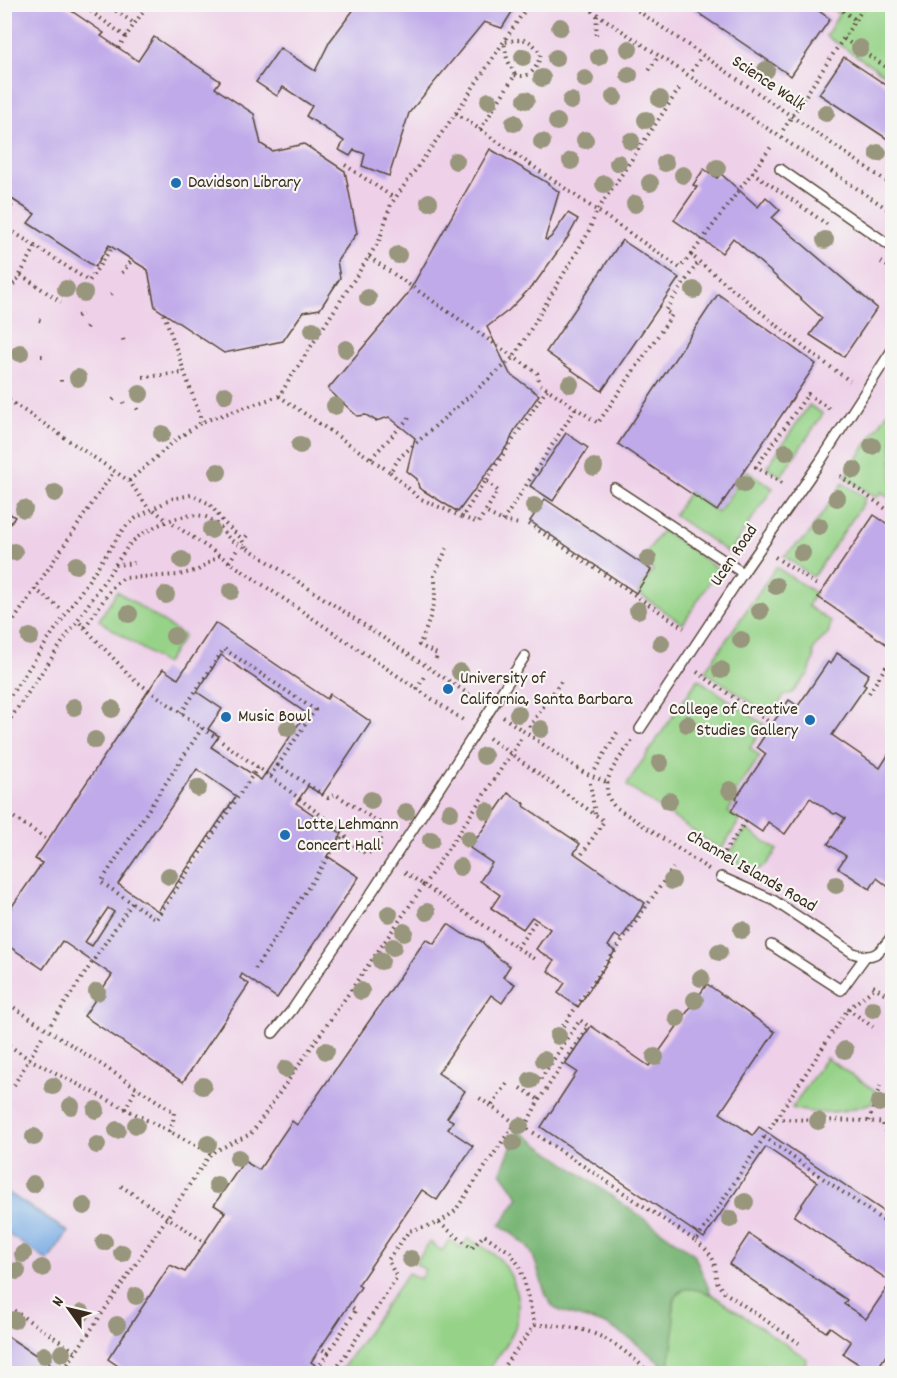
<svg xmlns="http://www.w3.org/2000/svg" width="897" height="1378" viewBox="0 0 897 1378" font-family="Dekko,sans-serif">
<rect width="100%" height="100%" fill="#f6f6f2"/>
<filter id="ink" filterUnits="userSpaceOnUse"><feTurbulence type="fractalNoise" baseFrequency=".0167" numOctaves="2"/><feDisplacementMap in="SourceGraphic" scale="12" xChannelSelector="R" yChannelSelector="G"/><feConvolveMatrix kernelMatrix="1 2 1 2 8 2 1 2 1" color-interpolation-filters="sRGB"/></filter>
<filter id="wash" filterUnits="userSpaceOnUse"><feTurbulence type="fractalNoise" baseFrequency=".008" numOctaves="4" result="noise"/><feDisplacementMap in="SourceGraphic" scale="24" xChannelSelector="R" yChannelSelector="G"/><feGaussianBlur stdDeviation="1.35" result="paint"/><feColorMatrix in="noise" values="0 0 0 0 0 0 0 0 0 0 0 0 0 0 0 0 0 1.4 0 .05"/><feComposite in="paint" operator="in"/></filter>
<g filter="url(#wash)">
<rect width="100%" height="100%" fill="#ede6cc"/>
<!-- built -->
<rect fill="#eed0e8" x="5" y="5" width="887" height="1368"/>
<!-- green -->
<g fill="#96d388" stroke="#687e53" stroke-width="1.5">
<path d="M826,5H892V79L826,36L839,14Z"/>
<path d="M809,405L823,414L781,476L767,467Z"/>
<path d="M892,406V500L881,492L877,498L845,477Z"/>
<path d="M747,471L773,488L729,553L674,515L689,492L718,513Z"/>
<path d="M843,483L864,497V502L813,577L784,556L808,535Z"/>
<path d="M662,530L718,569L683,624L638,593L653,570L641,561Z"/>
<path d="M776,567L815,593L808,606L831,622L828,634L817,644L813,651L814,658L809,673L792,693L785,695L770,715L705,671Z"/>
<path d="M117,591L184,636L165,664L99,620Z"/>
<path d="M698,679L765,725L750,748L760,756L732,798L735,800L728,812L740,820L721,850L627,786L628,782Z"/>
<path d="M746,829L777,850L765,866L752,872L728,856Z"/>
<path d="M826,1058L876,1091L871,1103C846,1112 817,1116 792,1108Z"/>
<path d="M468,1238C477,1244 488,1249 496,1256C505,1263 510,1273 514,1284C527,1324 508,1342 486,1373L340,1372L408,1273L420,1279L425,1270L415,1263L430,1242L442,1251L449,1240L462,1248Z"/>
<path d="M691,1287L711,1294L806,1358L804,1373L671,1374L668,1371L674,1328L673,1308L676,1297L683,1290Z"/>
</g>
<!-- forest -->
<path fill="#78b574" stroke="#5a7049" stroke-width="1.5" d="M518,1130L694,1254L711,1294C694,1288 674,1282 673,1309C673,1315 675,1322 674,1328C674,1342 670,1357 668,1371C649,1353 630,1336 606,1325C592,1319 562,1315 554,1307C542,1296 540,1268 531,1252C524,1241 511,1233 500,1225L519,1197L501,1172Z"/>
<!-- water -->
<path fill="#77abe4" stroke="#596a81" stroke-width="1.5" d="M4,1190L68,1232L48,1261L5,1232Z"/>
<g id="blocks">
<!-- building -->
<g fill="#c0aae9" fill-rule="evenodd">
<path d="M4,4H61L104,33L101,36L138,61L154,37L220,81L215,88L254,114L261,144L272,151L304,144L345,171L357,233L337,261L340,278L320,309L303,312L283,341L224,353L155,307L148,270L132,260L109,245L95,267L28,223L35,214L4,194Z"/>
<path d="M358,4H521L518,9L515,7L502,28L484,22L409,113L389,176L362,166L365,154L354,150L350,156L339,150L344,141L306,116L312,106L283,87L277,96L256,82L280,48L315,71L330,41Z"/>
<path d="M685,4H809L830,19L791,76Z"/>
<path d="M844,57L892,89V142L819,94Z"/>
<path d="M490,149L546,182L559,192L545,239L547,240L551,237L568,213L578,219L568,237L536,282L509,310L487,327L510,374L539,395L514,431L509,443L458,512L419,488L417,479L407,471L415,438L389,417L376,421L366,415L357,416L328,389L407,295Z"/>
<path d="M704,169L717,178L721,174L758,207L766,197L780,210L772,218L877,308L844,357L810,335L822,318L733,238L722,253L674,220L697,187L693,185Z"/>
<path d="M622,240L679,278L602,391L546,352Z"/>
<path d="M718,294L816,364L717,511L618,444Z"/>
<path d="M566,433L588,448L553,501L530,486Z"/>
<path d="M545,499L651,570L636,593L530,521Z"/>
<path d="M4,510L15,517L4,532Z"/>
<path d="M874,515L892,527V648L818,597Z"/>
<path d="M215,623L327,699L330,694L371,722L322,795L308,786L296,803L342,834L327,856L359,877L277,998L242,974L240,978L249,984L183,1082L84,1016L112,975L62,941L43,969L4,943V918L42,863L35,859L163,669L178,679ZM221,655L306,713L261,780L211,747L219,736L208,729L222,709L197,692ZM197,769L236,796L158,911L118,884ZM108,908L114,912L92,946L85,942Z"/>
<path d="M837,653L869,674L863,684L866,686L832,735L880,768L890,752L892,753V884L890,888L877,878L870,889L838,868L846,856L828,844L845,818L837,813L834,814L810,798L785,834L768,822L762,832L731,811L738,800L736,798L766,754L757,747L772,724L789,700L798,706L828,662L831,664Z"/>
<path d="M508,793L525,804L524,806L580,844L574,853L645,903L621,939L615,935L608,946L615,951L578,1007L558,993L565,983L548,971L554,961L536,949L550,929L532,917L523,929L491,908L500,895L480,881L492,863L470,848Z"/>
<path d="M448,924L463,934L481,941L497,957L510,966L503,977L515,984L502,1003L491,995L438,1073L465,1091L447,1118L453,1121L448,1129L473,1146L437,1200L422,1190L358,1285L361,1287L311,1362L315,1365L309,1374H130L108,1359L170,1265L185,1272L225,1212L214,1205L244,1161L259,1170L292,1121L297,1125L426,939L434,944Z"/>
<path d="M707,984L775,1032L720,1113L753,1135L759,1127L892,1217V1346L874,1374L843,1354L851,1342L847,1339L830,1327L826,1332L729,1264L749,1234L847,1300L844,1304L866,1319L891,1282L794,1216L817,1182L766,1147L704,1238L541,1127L577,1072L565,1064L591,1026L649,1066Z"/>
<path d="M4,1334L60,1371L58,1374H4Z"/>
</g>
</g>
</g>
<g filter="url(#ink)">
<use href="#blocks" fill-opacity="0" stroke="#564638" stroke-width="1.5"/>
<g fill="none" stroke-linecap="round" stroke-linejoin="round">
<defs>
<g id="service">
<path d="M780,169L892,247"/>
<path d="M614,488L743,573"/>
<path d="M640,729L743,573L820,462L892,350"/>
<path d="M721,877L773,900L853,953C875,961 880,952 892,936"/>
<path d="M771,945L841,990L865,957"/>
<path d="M273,1033L292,1010L374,889L525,656"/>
</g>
</defs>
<!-- service casing -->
<use href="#service" stroke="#564638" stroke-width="12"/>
<!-- path -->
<g stroke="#564638" stroke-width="4" stroke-dasharray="1.5 4.5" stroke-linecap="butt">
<path d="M81,4L126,37"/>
<path d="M106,4L135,24"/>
<path d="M582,4L892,212"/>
<path d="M628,4L892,185"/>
<path d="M833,4L856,20"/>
<path d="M596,35L597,16"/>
<path d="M844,39L892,71"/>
<path d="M118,48L148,4"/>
<path d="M649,70L658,57"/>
<path d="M692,71L702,56"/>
<path d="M456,113L680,268L691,255L807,350L850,381"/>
<path d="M480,130L515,75L507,59L504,42C524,39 528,36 541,54C537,67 531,80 515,75"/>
<path d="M783,130L866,4"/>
<path d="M345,165L394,198"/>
<path d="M752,172L828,225"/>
<path d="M4,216L15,201"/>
<path d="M4,226L89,281L112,247"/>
<path d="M691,255L771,147"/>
<path d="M369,257L537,373L540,384L598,423L672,315L665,311L699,261"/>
<path d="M881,262L892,269"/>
<path d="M122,273L132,260"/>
<path d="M21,275L61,302"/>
<path d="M4,292L16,282L36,246"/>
<path d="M111,295L114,290"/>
<path d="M164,314L202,422"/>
<path d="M77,316L83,315"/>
<path d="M39,320L42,321"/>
<path d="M86,328L88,325"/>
<path d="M123,339L124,344"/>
<path d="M41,356H45"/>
<path d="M143,377L184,373"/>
<path d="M61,380V382"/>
<path d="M279,396L390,472L400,457L514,357L587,235L597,211L681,86"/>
<path d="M4,397L129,481L147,506"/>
<path d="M113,400L114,399"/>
<path d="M123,402L124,405"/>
<path d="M137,408L138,410"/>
<path d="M371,458L411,416"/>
<path d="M390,472L419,498L462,517L486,480L498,491L485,512L503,521L519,524"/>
<path d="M840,476L886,509"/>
<path d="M486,480L547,389"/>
<path d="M129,481L177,439L202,422L279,396L379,241L391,204L456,113L529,4"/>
<path d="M782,483L756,467L808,394L831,410"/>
<path d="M154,510L165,519"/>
<path d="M462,517L478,523L485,512"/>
<path d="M503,521L576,408"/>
<path d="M173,524L466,722"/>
<path d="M529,524L684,628"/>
<path d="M246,537L249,533"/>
<path d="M775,557L817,585"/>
<path d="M229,562L237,550"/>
<path d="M115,565L135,563"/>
<path d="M35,589L61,609"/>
<path d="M80,623L133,679L270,776L344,833L348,841L365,853L379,851"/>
<path d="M85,627L114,585L124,578L179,575L198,570L220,555"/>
<path d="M4,635L114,471"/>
<path d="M436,659L437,654L419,645C428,628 439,594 434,576L447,548"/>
<path d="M697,672L772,724"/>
<path d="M417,689L425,675"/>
<path d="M869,693L892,657"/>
<path d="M4,705L124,528L136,518L171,499L191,495L210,504L223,522L241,538L246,547"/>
<path d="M181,713L224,649L315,710L278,765L328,798L335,794L380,823V849"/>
<path d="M503,717L583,772L606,782"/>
<path d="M529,727L562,680"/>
<path d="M4,728L128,546C142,530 189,506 210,519C226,529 225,542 246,547L479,701"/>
<path d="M489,738L604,821L580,857"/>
<path d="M521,739L424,885L537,961"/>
<path d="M632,741C619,760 595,783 614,806L710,870"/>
<path d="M595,770L618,731"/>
<path d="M270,776L278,765"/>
<path d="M590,783L595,814"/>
<path d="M4,811L45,838"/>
<path d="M721,857L746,821"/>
<path d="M132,903L156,919L258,767"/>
<path d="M517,948L535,922"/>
<path d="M255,969L343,834"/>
<path d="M873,986L892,998"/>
<path d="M4,1001L174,1112L173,1122L169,1133"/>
<path d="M848,1009L873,1027"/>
<path d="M51,1024L132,903L101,882L202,728"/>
<path d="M563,1026L673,868"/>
<path d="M4,1042L29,1059L211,1153"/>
<path d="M531,1074L540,1080L580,1020L588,1026L539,1100L525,1127L696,1241L776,1119L869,1121L892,1124"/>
<path d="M14,1085L42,1037"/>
<path d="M521,1088L539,1100"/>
<path d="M492,1105L509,1081"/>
<path d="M125,1109L137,1088"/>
<path d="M776,1119L848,1009L876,987"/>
<path d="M869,1121L880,1086"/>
<path d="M883,1124L892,1146"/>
<path d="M764,1137L888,1224L892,1220"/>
<path d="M121,1186L204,1242"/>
<path d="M439,1223L472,1248L484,1235L510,1252L520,1267L535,1325"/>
<path d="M696,1241C702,1246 710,1252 713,1260C719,1274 711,1277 724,1292L799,1343"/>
<path d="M4,1304L76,1352"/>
<path d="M535,1325C590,1325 611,1337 651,1374"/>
<path d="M328,1353L356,1310L349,1306"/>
<path d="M61,1374L211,1153L251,1134L424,885L404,872"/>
<path d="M314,1374L328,1353L320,1348"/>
<path d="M337,1374L334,1372L397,1278L388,1260L409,1231L439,1223L455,1211L515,1123L478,1097"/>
<path d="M498,1374L535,1325"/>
</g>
<!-- service -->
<use href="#service" stroke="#fff" stroke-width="9"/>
</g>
<!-- trees -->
<g fill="#98967b">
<circle cx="560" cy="27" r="9"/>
<circle cx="860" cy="48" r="9"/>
<circle cx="629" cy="49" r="9"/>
<circle cx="523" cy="57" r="9"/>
<circle cx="599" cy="57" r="9"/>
<circle cx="556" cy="58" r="9"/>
<circle cx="766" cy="70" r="9"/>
<circle cx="629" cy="75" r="9"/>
<circle cx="542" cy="78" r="9"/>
<circle cx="585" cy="79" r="9"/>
<circle cx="614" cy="97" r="9"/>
<circle cx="660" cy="99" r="9"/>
<circle cx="526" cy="100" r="9"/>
<circle cx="489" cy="101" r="9"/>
<circle cx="571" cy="101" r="9"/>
<circle cx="826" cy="113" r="9"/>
<circle cx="646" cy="120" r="9"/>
<circle cx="557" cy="122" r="9"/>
<circle cx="514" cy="123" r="9"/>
<circle cx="585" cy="140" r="9"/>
<circle cx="631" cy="141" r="9"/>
<circle cx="542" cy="142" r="9"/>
<circle cx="878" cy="153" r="9"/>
<circle cx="456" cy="161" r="9"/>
<circle cx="571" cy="161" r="9"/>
<circle cx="618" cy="163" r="9"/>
<circle cx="665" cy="163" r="9"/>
<circle cx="717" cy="168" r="9"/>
<circle cx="683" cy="175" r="9"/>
<circle cx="650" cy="183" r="9"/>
<circle cx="604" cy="184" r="9"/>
<circle cx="429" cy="202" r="9"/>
<circle cx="635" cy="204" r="9"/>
<circle cx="825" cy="240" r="9"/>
<circle cx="398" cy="255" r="9"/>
<circle cx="66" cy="289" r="9"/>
<circle cx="694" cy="290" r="9"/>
<circle cx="84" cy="293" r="9"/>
<circle cx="368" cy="298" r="9"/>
<circle cx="313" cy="330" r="9"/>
<circle cx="346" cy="349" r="9"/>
<circle cx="20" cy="353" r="9"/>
<circle cx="78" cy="378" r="9"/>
<circle cx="570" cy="384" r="9"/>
<circle cx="140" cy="394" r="9"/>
<circle cx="225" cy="395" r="9"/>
<circle cx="335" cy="406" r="9"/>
<circle cx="162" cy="434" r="9"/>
<circle cx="300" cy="445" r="9"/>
<circle cx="872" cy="446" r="9"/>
<circle cx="786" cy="452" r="9"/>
<circle cx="594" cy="467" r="9"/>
<circle cx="854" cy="470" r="9"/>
<circle cx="218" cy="472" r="9"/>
<circle cx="744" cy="484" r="9"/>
<circle cx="55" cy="493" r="9"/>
<circle cx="837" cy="498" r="9"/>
<circle cx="534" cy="506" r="9"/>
<circle cx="24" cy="509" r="9"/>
<circle cx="819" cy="526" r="9"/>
<circle cx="211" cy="530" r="9"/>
<circle cx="14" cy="552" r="9"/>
<circle cx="802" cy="553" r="9"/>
<circle cx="648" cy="559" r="9"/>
<circle cx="182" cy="560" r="9"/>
<circle cx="76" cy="565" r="9"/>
<circle cx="776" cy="586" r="9"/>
<circle cx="231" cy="591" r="9"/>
<circle cx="166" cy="595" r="9"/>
<circle cx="638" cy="610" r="9"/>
<circle cx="760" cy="611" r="9"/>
<circle cx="129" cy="614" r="9"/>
<circle cx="174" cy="636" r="9"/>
<circle cx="30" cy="637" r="9"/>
<circle cx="741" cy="640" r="9"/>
<circle cx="661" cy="643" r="9"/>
<circle cx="721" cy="670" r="9"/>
<circle cx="460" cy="672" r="9"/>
<circle cx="74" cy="707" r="9"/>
<circle cx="112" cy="709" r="9"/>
<circle cx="518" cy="714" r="9"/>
<circle cx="687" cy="724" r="9"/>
<circle cx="288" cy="728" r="9"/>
<circle cx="541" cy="729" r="9"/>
<circle cx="95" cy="740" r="9"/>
<circle cx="484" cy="756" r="9"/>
<circle cx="660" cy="763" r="9"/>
<circle cx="198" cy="788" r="9"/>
<circle cx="730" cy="790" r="9"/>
<circle cx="371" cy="800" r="9"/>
<circle cx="669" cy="801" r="9"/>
<circle cx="487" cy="811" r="9"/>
<circle cx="406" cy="812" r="9"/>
<circle cx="450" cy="812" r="9"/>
<circle cx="468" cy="839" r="9"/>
<circle cx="431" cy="840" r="9"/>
<circle cx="460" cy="867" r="9"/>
<circle cx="169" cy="876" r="9"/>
<circle cx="672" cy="881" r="9"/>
<circle cx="836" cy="885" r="9"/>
<circle cx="427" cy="912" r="9"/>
<circle cx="389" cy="914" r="9"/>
<circle cx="742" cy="930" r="9"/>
<circle cx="404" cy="932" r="9"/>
<circle cx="393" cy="947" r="9"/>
<circle cx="719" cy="952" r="9"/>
<circle cx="381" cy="961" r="9"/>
<circle cx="701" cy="978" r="9"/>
<circle cx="361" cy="991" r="9"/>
<circle cx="97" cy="992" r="9"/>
<circle cx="695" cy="1000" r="9"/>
<circle cx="873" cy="1009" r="9"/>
<circle cx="677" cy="1018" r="9"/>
<circle cx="558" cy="1036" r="9"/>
<circle cx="845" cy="1050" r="9"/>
<circle cx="326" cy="1051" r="9"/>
<circle cx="655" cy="1057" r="9"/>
<circle cx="544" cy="1060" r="9"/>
<circle cx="286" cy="1069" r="9"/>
<circle cx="531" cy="1080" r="9"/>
<circle cx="53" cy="1086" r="9"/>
<circle cx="203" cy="1086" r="9"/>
<circle cx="879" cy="1103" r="9"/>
<circle cx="71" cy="1106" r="9"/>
<circle cx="96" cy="1110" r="9"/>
<circle cx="818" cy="1121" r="9"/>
<circle cx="136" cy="1125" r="9"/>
<circle cx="520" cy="1126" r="9"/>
<circle cx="117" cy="1130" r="9"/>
<circle cx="34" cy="1137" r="9"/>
<circle cx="513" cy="1143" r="9"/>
<circle cx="208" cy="1144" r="9"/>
<circle cx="97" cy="1145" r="9"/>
<circle cx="238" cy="1158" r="9"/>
<circle cx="33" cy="1184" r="9"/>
<circle cx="217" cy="1185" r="9"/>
<circle cx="745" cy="1202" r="9"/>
<circle cx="84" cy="1206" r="9"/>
<circle cx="730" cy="1219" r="9"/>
<circle cx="104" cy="1242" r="9"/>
<circle cx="122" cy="1253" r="9"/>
<circle cx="23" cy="1254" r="9"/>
<circle cx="411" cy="1259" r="9"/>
<circle cx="42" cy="1268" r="9"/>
<circle cx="17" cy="1271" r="9"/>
<circle cx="136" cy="1296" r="9"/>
<circle cx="82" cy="1313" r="9"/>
<circle cx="14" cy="1320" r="9"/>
<circle cx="117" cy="1325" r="9"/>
<circle cx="62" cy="1353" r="9"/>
<circle cx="44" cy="1355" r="9"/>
</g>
</g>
<!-- markers -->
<g fill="#1f6fb2" stroke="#f6f6f2" stroke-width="2">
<circle cx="176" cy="183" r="6"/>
<circle cx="448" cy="689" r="6"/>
<circle cx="226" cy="717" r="6"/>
<circle cx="810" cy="720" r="6"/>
<circle cx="285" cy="835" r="6"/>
</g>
<g text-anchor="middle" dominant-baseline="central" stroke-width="4.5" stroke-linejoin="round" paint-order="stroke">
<!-- street labels -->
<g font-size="18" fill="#3b2a1e" stroke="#f6f6f2">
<text transform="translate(768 84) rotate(34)">Science Walk</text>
<text transform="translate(735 556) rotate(-56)">Ucen Road</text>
<text transform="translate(751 872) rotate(30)">Channel Islands Road</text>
</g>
<!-- poi labels -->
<g font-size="18" fill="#3b2a1e" stroke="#f6f6f2" text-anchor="start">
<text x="188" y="183">Davidson Library</text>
<text x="460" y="679">University of<tspan x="460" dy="21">California, Santa Barbara</tspan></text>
<text x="798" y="710" text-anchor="end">College of Creative<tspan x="798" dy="21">Studies Gallery</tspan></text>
<text x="238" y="717">Music Bowl</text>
<text x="297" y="825">Lotte Lehmann<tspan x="297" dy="21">Concert Hall</tspan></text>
</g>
</g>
<!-- margin -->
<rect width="897" height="1378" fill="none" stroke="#f6f6f2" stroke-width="24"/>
<!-- north arrow -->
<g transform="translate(69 1309) rotate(304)" stroke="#f6f6f2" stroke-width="4.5" paint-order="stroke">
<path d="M0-4.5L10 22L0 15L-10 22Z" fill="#3b2a1e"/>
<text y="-9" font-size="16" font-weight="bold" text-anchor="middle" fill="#3b2a1e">N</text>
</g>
</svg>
